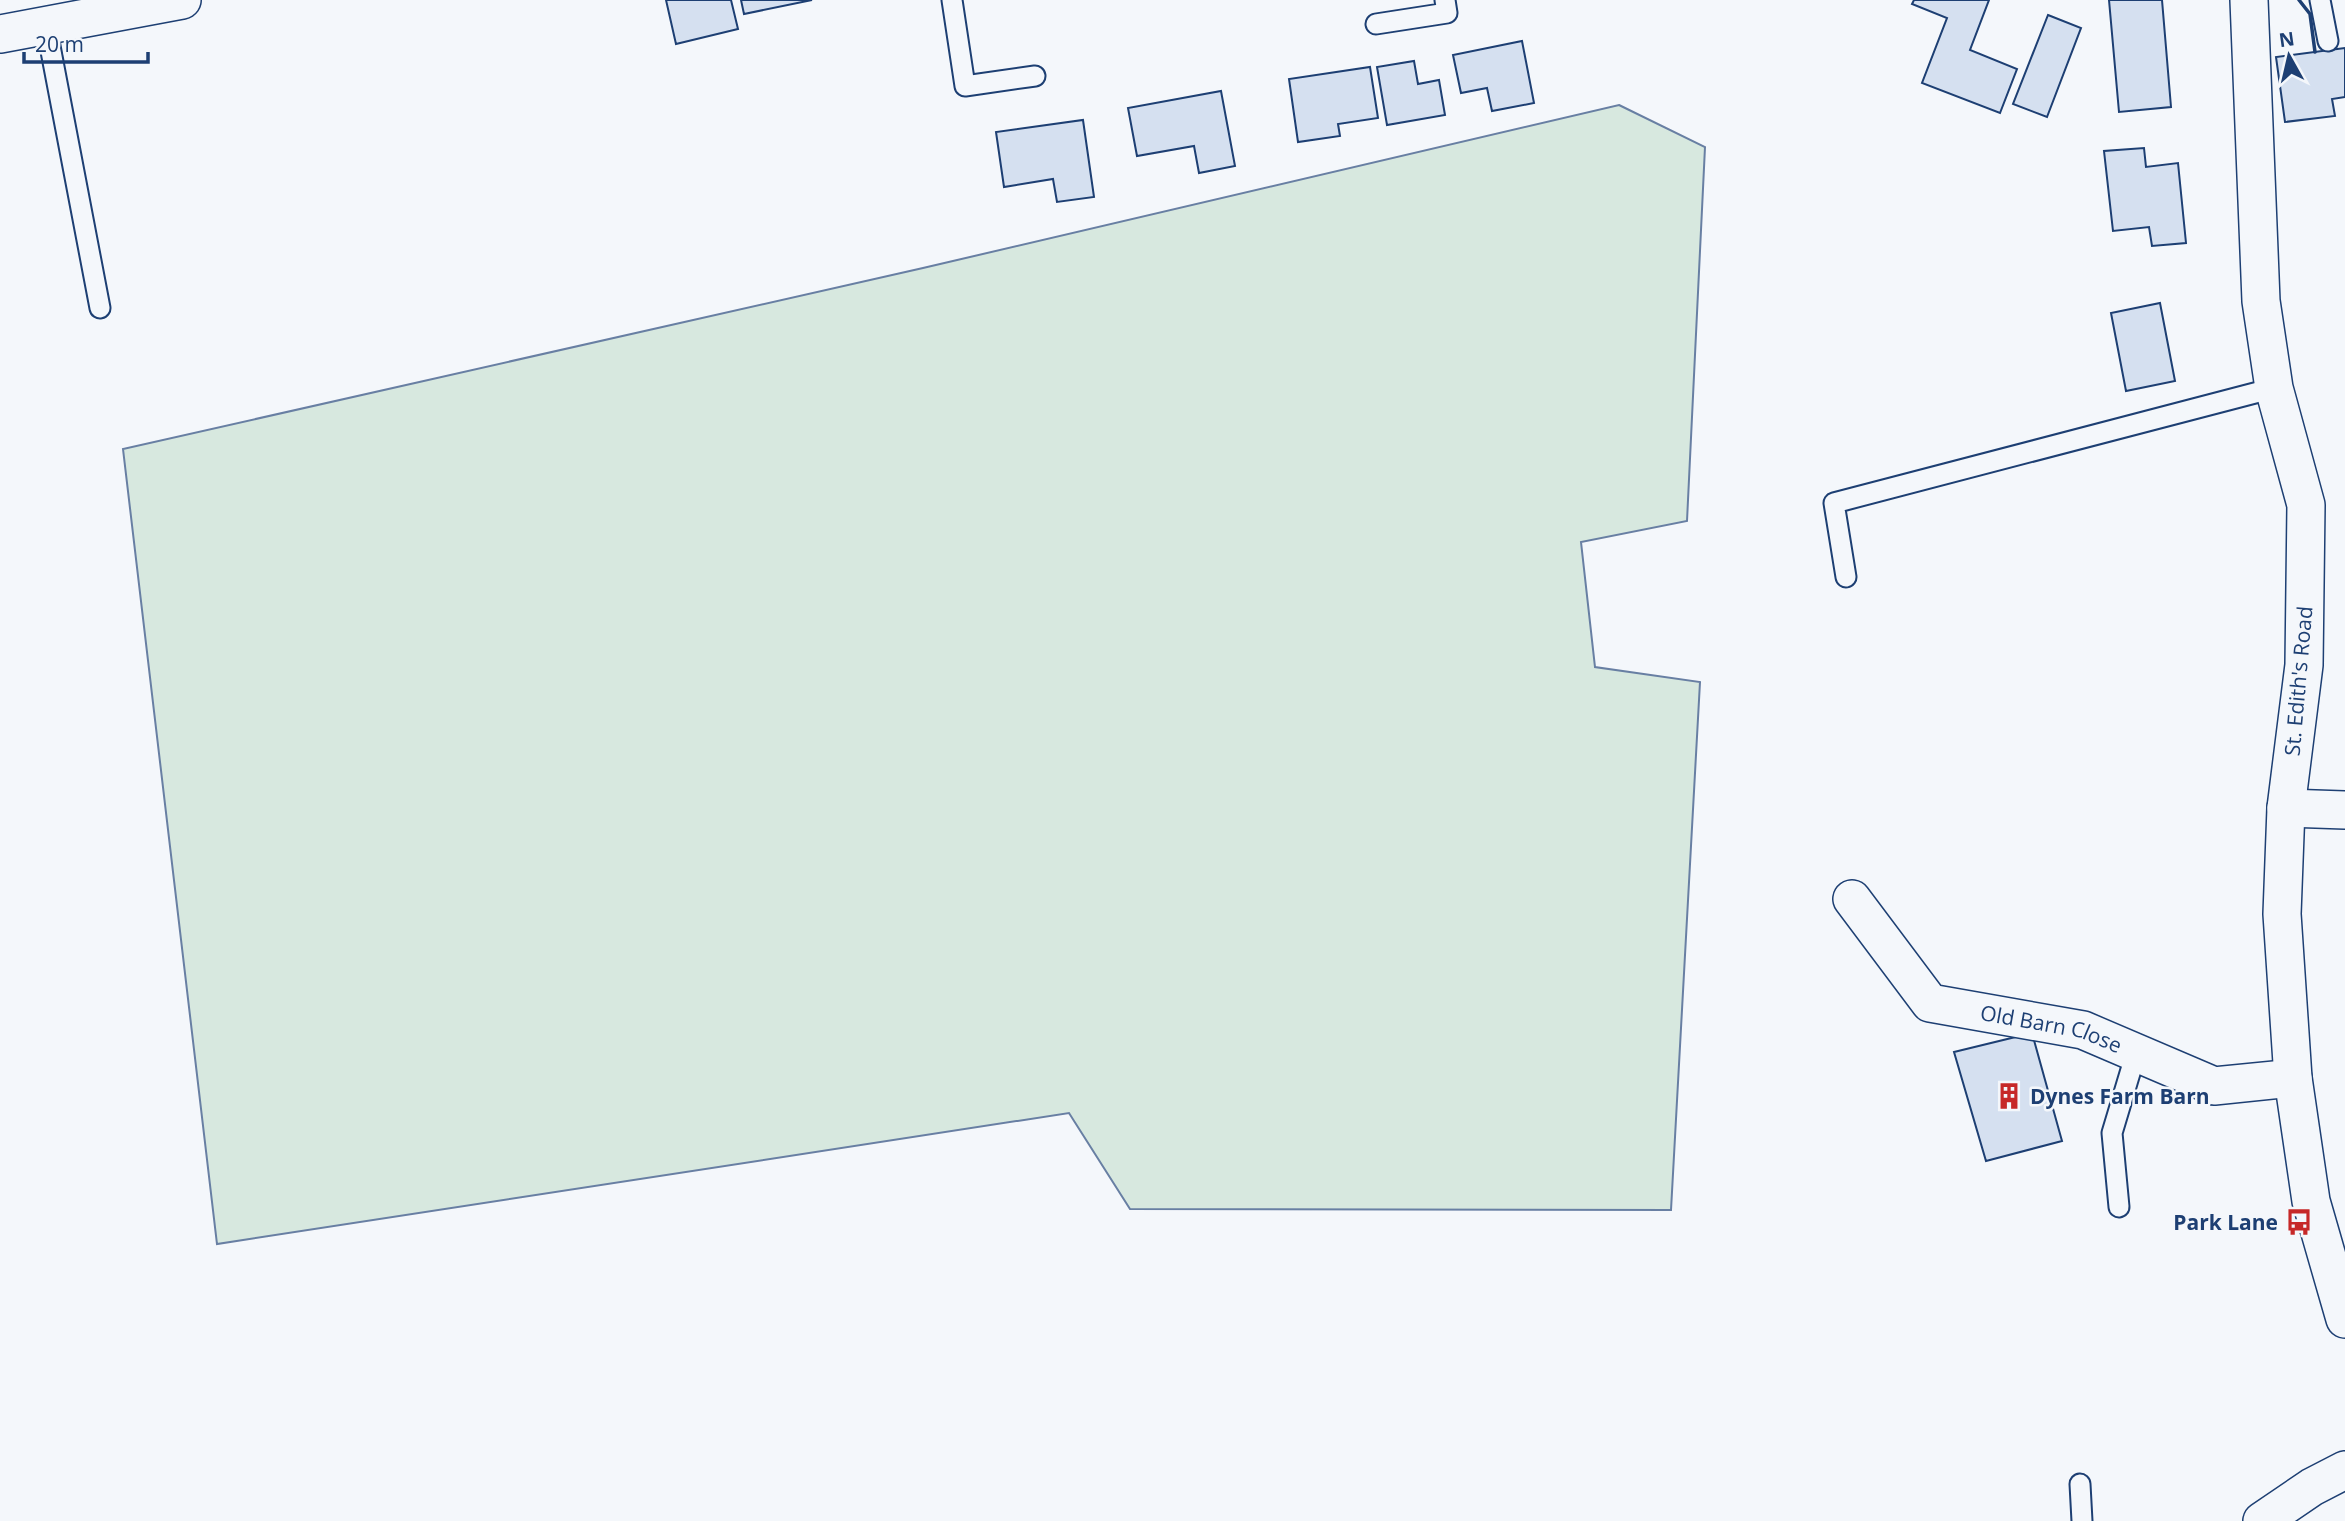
<svg xmlns="http://www.w3.org/2000/svg" width="2345" height="1521" viewBox="0 0 2345 1521" font-family="'Open Sans',sans-serif">
<rect width="100%" height="100%" fill="#f4f7fb"/>
<!-- green -->
<path fill="#d7e8df" stroke="#687fa3" stroke-width="2" d="M1619,105L1705,147L1687,521L1581,542L1595,667L1700,682L1671,1210L1130,1209L1069,1113L217,1244L123,449L923,268Z"/>
<!-- building -->
<g fill="#d5e0f0" stroke="#1d3f73" stroke-width="2">
<path d="M666,0H731L738,29L676,44Z"/>
<path d="M741,0H812L744,14Z"/>
<path d="M1914,0H1989L1970,50L2017,69L2000,113L1922,83L1947,18L1912,4Z"/>
<path d="M2109,0H2162L2171,107L2119,112Z"/>
<path d="M2048,15L2081,28L2047,117L2013,104Z"/>
<path d="M1522,41L1534,103L1492,111L1487,88L1461,93L1453,55Z"/>
<path d="M2345,48V97L2332,99L2335,116L2285,122L2276,57Z"/>
<path d="M1414,61L1418,84L1439,80L1445,115L1387,125L1377,67Z"/>
<path d="M1370,67L1378,118L1338,124L1340,136L1298,142L1289,79Z"/>
<path d="M1221,91L1235,166L1199,173L1194,146L1137,156L1128,108Z"/>
<path d="M1083,120L1094,197L1057,202L1053,179L1004,187L996,132Z"/>
<path d="M2144,148L2146,167L2178,163L2186,243L2152,246L2149,227L2113,231L2104,151Z"/>
<path d="M2160,303L2175,381L2126,391L2111,313Z"/>
<path d="M2032,1033L2062,1141L1986,1161L1954,1052Z"/>
</g>
<g fill="none" stroke-linecap="round" stroke-linejoin="round">
<defs>
<g id="service">
<path d="M952,0L965,86L1035,76"/>
<path d="M2320,0L2328,41"/>
<path d="M1376,24L1447,13L1445,0"/>
<path d="M46,25L100,308"/>
<path d="M1846,577L1834,503L2274,388"/>
<path d="M2119,1207L2112,1133L2136,1053"/>
<path d="M2080,1484L2082,1521"/>
</g>
<g id="minor">
<path d="M2249,0L2261,301L2274,388L2306,505L2304,665L2286,808L2282,914L2293,1078L2311,1201L2345,1319"/>
<path d="M0,34L182,0"/>
<path d="M2286,808L2345,810"/>
<path id="s1" d="M1852,899L1930,1003L2083,1030L2214,1086L2293,1078"/>
<path d="M2262,1521L2312,1487L2345,1470"/>
</g>
</defs>
<!-- service casing -->
<use href="#service" stroke="#1d3f73" stroke-width="23"/>
<!-- minor casing -->
<use href="#minor" stroke="#1d3f73" stroke-width="40"/>
<!-- service -->
<use href="#service" stroke="#f4f7fb" stroke-width="19"/>
<!-- minor -->
<use href="#minor" stroke="#f4f7fb" stroke-width="37"/>
<!-- wall -->
<path stroke="#1d3f73" stroke-width="3.5" d="M2299,0L2310,14L2315,52"/>
</g>
<!-- icons -->
<defs>
<symbol id="building-bare" viewBox="-9 -9 18 18"><path d="M-4-6H4V6H1V3H-1V6H-4ZM-2.5-4.3h1.7v1.8h-1.7ZM.8-4.3h1.7v1.8H.8ZM-2.5-1h1.7V.8h-1.7ZM.8-1h1.7V.8H.8Z" fill="#c62828" stroke="#f4f7fb" stroke-width="2.5" paint-order="stroke"/></symbol>
<symbol id="bus-bare" viewBox="-9 -9 18 18"><path d="M-5-6H5V4H4V6H2V4H-2V6H-4V4H-5ZM-3.5-4V0h7V-4ZM-3.5 1.2v1.5H-2V1.2ZM2 1.2v1.5H3.5V1.2Z" fill="#c62828" stroke="#f4f7fb" stroke-width="2.5" paint-order="stroke"/></symbol>
</defs>
<g fill-rule="evenodd">
<use href="#building-bare" x="1990" y="1077" width="38" height="38"/>
<use href="#bus-bare" x="2280" y="1203" width="38" height="38"/>
</g>
<g text-anchor="middle" dominant-baseline="central" stroke-width="5" stroke-linejoin="round" paint-order="stroke">
<!-- street labels -->
<g font-size="21" fill="#1d3f73" stroke="#f4f7fb">
<text transform="translate(2298 681) rotate(-85)">St. Edith's Road</text>
<text stroke="none"><textPath href="#s1" startOffset="254">Old Barn Close</textPath></text>
</g>
<!-- poi labels -->
<g font-size="21" font-weight="bold" fill="#1d3f73" stroke="#f4f7fb" text-anchor="start">
<text x="2030" y="1096">Dynes Farm Barn</text>
<text x="2278" y="1222" text-anchor="end">Park Lane</text>
</g>
</g>
<!-- north arrow -->
<g transform="translate(2289 56) rotate(352)" stroke="#f4f7fb" stroke-width="5" paint-order="stroke">
<path d="M0-5L12 26L0 18L-12 26Z" fill="#1d3f73"/>
<text y="-10" font-size="19" font-weight="bold" text-anchor="middle" fill="#1d3f73">N</text>
</g>
<!-- scale -->
<path d="M24 52v10h124v-10" fill="none" stroke="#1d3f73" stroke-width="3.5"/>
<text x="35" y="52" font-size="21" fill="#1d3f73" stroke="#f4f7fb" stroke-width="5" paint-order="stroke">20 m</text>
</svg>
